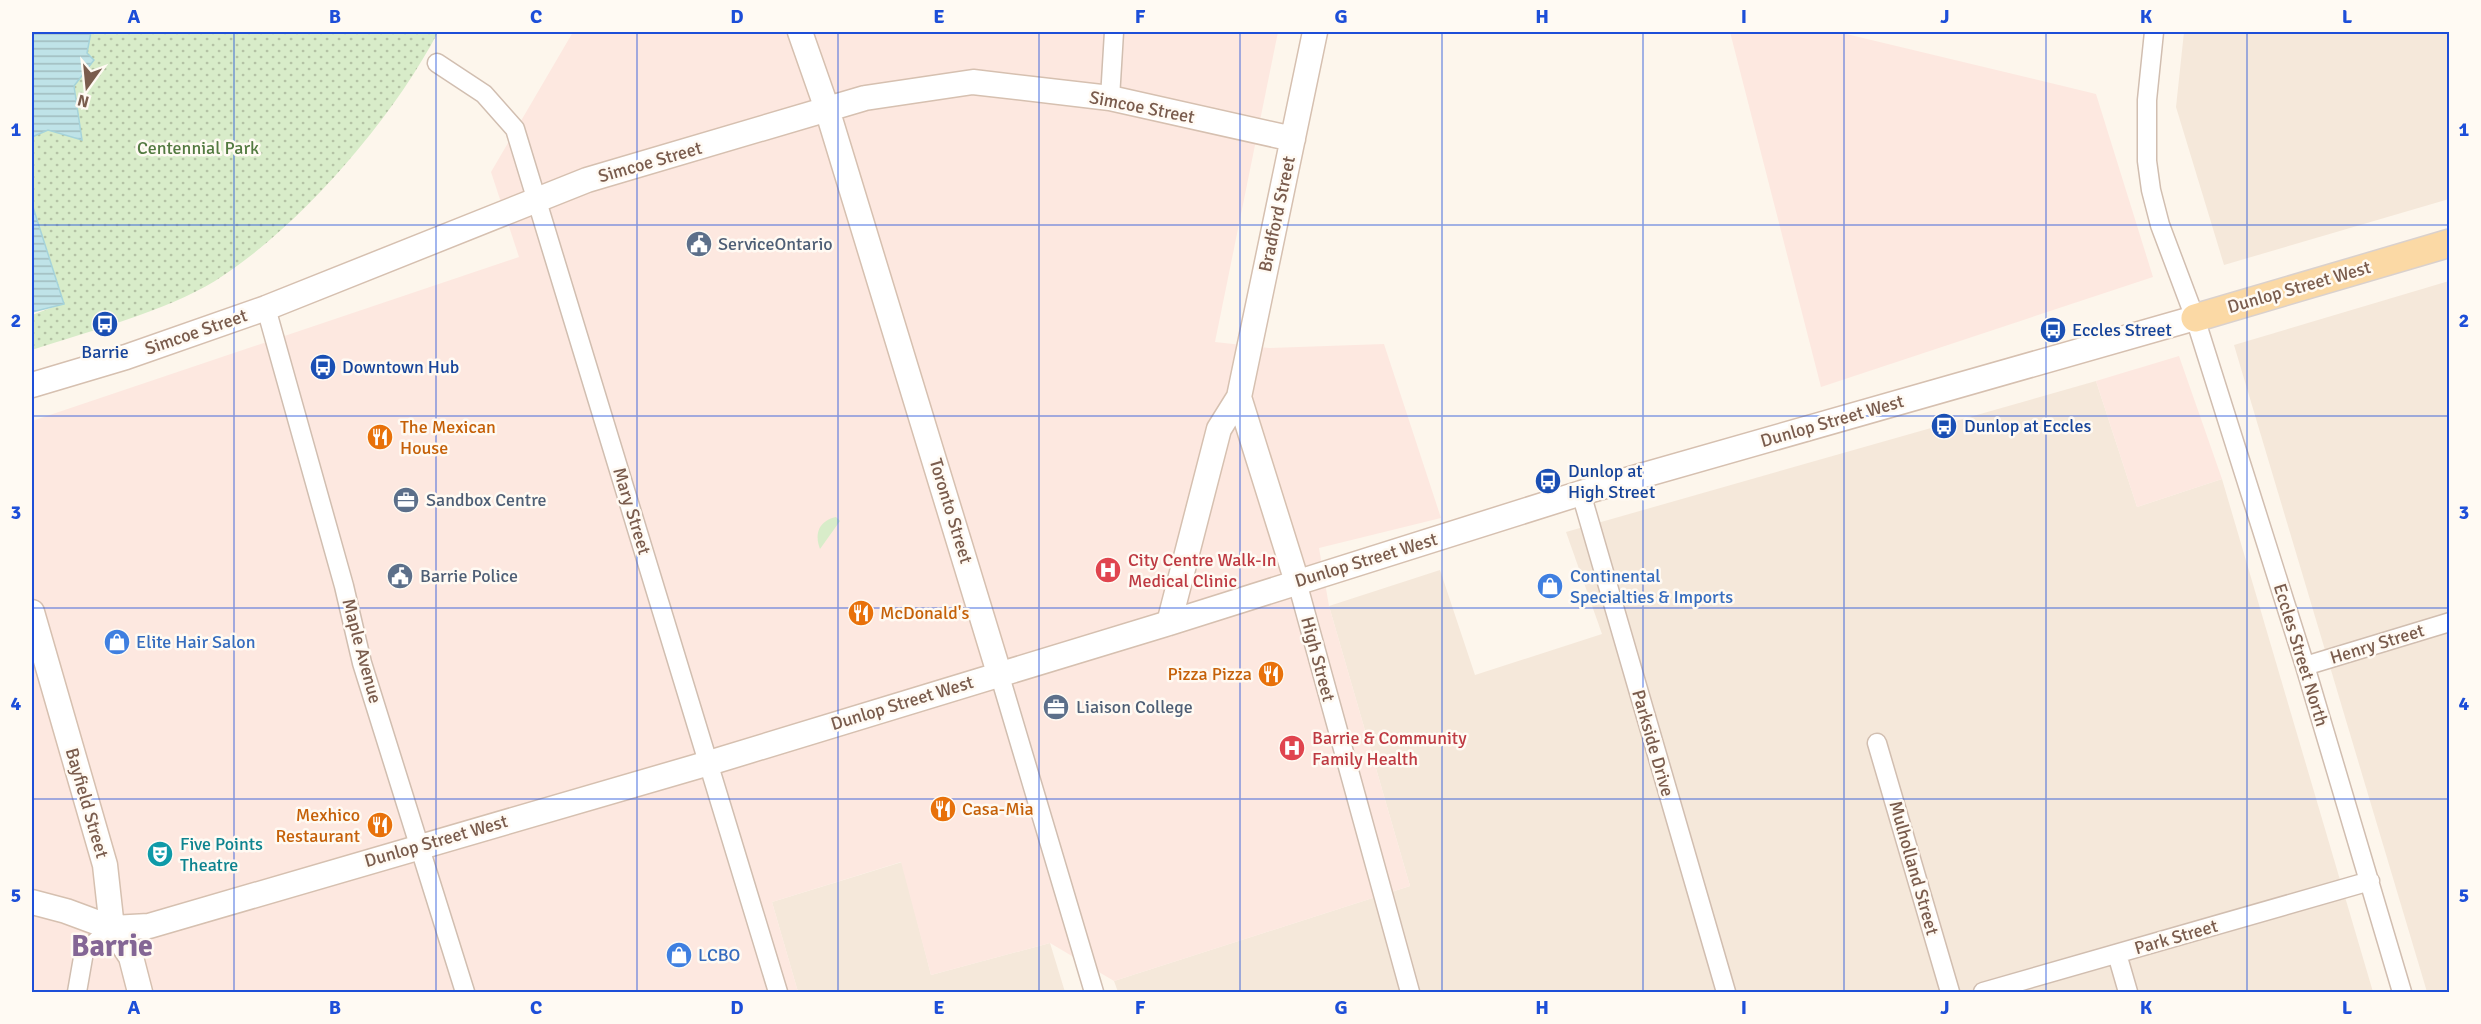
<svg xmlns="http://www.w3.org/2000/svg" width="2481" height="1024" viewBox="0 0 2481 1024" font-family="Signika,sans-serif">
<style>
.residential{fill:#f5e8da}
.commercial{fill:#fde8e0}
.grass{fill:url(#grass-dots)}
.garden{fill:#d8ecc9}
.water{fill:url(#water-rules);stroke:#a5d3da;stroke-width:1.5}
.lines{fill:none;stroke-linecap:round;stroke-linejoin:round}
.street-casing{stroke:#d1beb0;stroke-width:21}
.secondary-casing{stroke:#d6c0b0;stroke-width:27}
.primary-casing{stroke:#dad1cd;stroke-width:30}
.street{stroke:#fff;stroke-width:18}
.secondary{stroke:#fff;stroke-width:24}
.primary{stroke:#fbd9a5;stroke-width:27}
.grid{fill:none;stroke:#1d4ed8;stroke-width:1.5;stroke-opacity:0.55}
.labels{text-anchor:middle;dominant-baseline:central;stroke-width:5;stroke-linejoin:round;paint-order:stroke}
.street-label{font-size:18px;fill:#7a5c4d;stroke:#fffaf3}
.park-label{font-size:18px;fill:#537a41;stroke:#fffaf3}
.service-label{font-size:18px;fill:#4e5e75;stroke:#fffaf3;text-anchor:start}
.transit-label{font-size:18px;fill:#164399;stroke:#fffaf3;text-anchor:start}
.food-label{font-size:18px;fill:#c56008;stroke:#fffaf3;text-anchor:start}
.health-label{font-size:18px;fill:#be3a42;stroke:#fffaf3;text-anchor:start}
.shop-label{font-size:18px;fill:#366cbe;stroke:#fffaf3;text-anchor:start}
.culture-label{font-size:18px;fill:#0d838f;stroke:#fffaf3;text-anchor:start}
.town-label{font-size:30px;font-weight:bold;fill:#846695;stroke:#fffaf3}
.neatline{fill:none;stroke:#1d4ed8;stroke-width:2}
.grid-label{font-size:20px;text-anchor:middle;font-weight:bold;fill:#1d4ed8}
</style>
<defs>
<pattern id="grass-dots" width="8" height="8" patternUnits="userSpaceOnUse" patternTransform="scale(1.5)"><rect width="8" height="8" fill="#d8ecc9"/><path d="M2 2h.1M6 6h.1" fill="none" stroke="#b4c2a5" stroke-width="1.8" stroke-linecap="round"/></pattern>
<pattern id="water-rules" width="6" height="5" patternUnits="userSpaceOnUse" patternTransform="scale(1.5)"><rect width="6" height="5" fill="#bfe3e8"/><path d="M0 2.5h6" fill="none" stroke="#a0bbbe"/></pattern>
</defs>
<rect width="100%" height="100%" fill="#fdf6ec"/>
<!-- residential -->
<path class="residential" d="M2184,32H2449V199L2224,265L2176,107Z
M2449,281V992H2427L2234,345Z
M2096,381L2137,507L2222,479L2373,992H1118L1114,981L1410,886L1329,606L1440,570L1475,675L1602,634L1566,532Z
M902,862L931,975L1050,943L1065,992H798L772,902Z"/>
<!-- commercial -->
<path class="commercial" d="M573,32H1278L1215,342L1269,348L1384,344L1441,518L1319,548L1329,606L1410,886L1114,981L1050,943L931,975L901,862L772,902L798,992H32V421L519,257L491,172Z
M1730,32H1838L2096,94L2153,277L1821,387Z
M2179,356L2222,479L2137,507L2096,381Z"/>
<!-- grass -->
<path class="grass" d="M91,32H438C392,120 299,228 215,281C166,311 87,332 32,350V315L64,303L32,204V188L34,186L32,137L48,130L82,139L74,85L94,60L87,53Z"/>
<!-- garden -->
<path class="garden" d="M836,517L840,521L820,549C814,533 819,521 836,517Z"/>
<!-- water -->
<path class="water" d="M32,32H91L87,53L94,60L74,86L82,140L48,130L32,137Z
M32,204L64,304L32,312Z"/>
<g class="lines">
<defs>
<path id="street" d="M2154,32L2147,100V161L2151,190L2160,225L2195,318L2305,666L2402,992
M437,63L484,94L515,129L778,992
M1110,98L1114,32
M266,308L344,586L362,663L465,992
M1581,493L1726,992
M1297,582L1410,992
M2305,666L2450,622
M999,673L1094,992
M1877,743L1950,992
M2117,954L2128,992
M77,992L84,952L112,928
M1983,992L2370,881"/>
<path id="secondary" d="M800,32L827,109L999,673
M32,385L126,357L266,308L587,180L865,98L973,82L1110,98L1293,139
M1239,397L1297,582
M32,612L105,865L112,928L131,957L140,992
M1169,623L1219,429L1239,397L1315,32
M32,902L66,911L112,928L149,926L709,763L1169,623L1581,493L2195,318"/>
<path id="primary" d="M2195,318L2450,243"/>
</defs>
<!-- street casing -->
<use href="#street" class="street-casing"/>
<!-- secondary casing -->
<use href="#secondary" class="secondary-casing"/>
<!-- primary casing -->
<use href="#primary" class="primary-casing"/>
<!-- street -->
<use href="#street" class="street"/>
<!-- secondary -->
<use href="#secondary" class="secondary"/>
<!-- primary -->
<use href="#primary" class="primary"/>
</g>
<!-- grid -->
<path class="grid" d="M234,32V992M436,32V992M637,32V992M838,32V992M1039,32V992M1240,32V992M1442,32V992M1643,32V992M1844,32V992M2046,32V992M2247,32V992M32,225H2450M32,416H2450M32,608H2450M32,799H2450"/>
<!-- icons -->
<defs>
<symbol id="civic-disc" viewBox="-11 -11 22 22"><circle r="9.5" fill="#5c6f8a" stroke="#fffaf3"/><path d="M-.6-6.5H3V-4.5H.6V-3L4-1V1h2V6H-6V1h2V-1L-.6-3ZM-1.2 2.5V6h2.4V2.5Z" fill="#fff"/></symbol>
<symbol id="bus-disc" viewBox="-11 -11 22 22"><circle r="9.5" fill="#1a4fb4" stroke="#fffaf3"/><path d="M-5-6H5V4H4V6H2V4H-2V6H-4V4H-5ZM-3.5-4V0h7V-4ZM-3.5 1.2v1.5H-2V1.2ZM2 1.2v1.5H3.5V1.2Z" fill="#fff"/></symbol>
<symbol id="restaurant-disc" viewBox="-11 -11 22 22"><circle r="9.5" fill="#e8710a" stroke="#fffaf3"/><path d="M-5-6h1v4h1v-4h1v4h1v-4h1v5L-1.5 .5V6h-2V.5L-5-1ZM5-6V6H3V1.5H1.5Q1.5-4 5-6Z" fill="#fff"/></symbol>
<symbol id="office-disc" viewBox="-11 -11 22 22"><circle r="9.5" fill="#5c6f8a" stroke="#fffaf3"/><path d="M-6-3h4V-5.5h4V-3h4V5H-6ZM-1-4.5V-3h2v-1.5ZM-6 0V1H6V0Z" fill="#fff"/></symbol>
<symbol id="hospital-disc" viewBox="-11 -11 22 22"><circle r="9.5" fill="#e0444e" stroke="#fffaf3"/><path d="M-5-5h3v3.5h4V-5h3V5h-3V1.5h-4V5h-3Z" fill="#fff"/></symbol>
<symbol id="shop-disc" viewBox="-11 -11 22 22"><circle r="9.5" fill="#3f7fe0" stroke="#fffaf3"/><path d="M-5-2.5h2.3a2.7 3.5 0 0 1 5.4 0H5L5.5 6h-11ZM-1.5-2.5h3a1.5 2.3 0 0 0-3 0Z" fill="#fff"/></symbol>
<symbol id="theatre-disc" viewBox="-11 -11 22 22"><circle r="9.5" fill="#0f9aa8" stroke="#fffaf3"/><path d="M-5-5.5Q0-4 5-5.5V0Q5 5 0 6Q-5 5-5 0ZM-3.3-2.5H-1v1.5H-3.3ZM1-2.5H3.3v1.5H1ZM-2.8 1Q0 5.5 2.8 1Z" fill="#fff"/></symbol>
</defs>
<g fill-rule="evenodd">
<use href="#civic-disc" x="684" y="229" width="30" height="30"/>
<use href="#bus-disc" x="90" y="309" width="30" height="30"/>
<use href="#bus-disc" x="2038" y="315" width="30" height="30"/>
<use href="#bus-disc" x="308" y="352" width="30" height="30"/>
<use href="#bus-disc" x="1929" y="411" width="30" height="30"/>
<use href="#restaurant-disc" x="365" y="422" width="30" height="30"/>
<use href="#bus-disc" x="1533" y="466" width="30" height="30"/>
<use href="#office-disc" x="391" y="485" width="30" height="30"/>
<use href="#hospital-disc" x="1093" y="555" width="30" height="30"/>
<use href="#civic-disc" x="385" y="561" width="30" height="30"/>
<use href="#shop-disc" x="1535" y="571" width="30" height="30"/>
<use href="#restaurant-disc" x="846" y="598" width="30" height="30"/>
<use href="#shop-disc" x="102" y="627" width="30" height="30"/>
<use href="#restaurant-disc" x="1256" y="659" width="30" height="30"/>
<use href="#office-disc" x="1041" y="692" width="30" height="30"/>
<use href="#hospital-disc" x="1277" y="733" width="30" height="30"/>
<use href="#restaurant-disc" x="928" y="794" width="30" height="30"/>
<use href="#restaurant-disc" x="365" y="810" width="30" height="30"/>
<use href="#theatre-disc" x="145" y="839" width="30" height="30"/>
<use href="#shop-disc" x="664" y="940" width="30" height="30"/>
</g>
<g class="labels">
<!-- street labels -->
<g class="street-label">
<text transform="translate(1142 107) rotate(11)">Simcoe Street</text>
<text transform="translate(650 162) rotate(-16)">Simcoe Street</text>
<text transform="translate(1277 214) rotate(-78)">Bradford Street</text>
<text transform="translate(2299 287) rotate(-16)">Dunlop Street West</text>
<text transform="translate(196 332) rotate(-19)">Simcoe Street</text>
<text transform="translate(1832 421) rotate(-16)">Dunlop Street West</text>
<text transform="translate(632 511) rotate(73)">Mary Street</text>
<text transform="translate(951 511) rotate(73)">Toronto Street</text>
<text transform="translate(1366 560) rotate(-17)">Dunlop Street West</text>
<text transform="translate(2377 644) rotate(-17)">Henry Street</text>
<text transform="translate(362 651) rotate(75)">Maple Avenue</text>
<text transform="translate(2301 655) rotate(73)">Eccles Street North</text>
<text transform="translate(1318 659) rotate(75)">High Street</text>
<text transform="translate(902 703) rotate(-17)">Dunlop Street West</text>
<text transform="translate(1653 743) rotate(74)">Parkside Drive</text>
<text transform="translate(87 803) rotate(74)">Bayfield Street</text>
<text transform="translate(436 841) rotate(-16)">Dunlop Street West</text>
<text transform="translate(1914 868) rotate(74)">Mulholland Street</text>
<text transform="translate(2176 937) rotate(-16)">Park Street</text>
</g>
<!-- park labels -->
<g class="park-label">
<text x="198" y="148">Centennial Park</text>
</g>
<!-- service labels -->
<g class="service-label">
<text x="718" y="244">ServiceOntario</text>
<text x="426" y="500">Sandbox Centre</text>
<text x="420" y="576">Barrie Police</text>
<text x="1076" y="707">Liaison College</text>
</g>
<!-- transit labels -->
<g class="transit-label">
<text x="2072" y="330">Eccles Street</text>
<text x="105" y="352" text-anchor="middle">Barrie</text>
<text x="342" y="367">Downtown Hub</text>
<text x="1964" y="426">Dunlop at Eccles</text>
<text x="1568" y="471">Dunlop at<tspan x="1568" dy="21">High Street</tspan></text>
</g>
<!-- food labels -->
<g class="food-label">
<text x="400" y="427">The Mexican<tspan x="400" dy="21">House</tspan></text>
<text x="880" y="613">McDonald's</text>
<text x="1252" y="674" text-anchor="end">Pizza Pizza</text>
<text x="962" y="809">Casa-Mia</text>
<text x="360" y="815" text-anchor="end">Mexhico<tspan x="360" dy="21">Restaurant</tspan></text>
</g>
<!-- health labels -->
<g class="health-label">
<text x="1128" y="560">City Centre Walk-In<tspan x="1128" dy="21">Medical Clinic</tspan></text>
<text x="1312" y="738">Barrie &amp; Community<tspan x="1312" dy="21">Family Health</tspan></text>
</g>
<!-- shop labels -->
<g class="shop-label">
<text x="1570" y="576">Continental<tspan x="1570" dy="21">Specialties &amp; Imports</tspan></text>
<text x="136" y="642">Elite Hair Salon</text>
<text x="698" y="955">LCBO</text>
</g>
<!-- culture labels -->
<g class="culture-label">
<text x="180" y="844">Five Points<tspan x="180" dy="21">Theatre</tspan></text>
</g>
<!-- town labels -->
<g class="town-label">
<text x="112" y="946">Barrie</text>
</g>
</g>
<!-- border -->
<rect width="2481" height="1024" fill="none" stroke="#fffaf3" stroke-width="66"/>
<!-- north arrow -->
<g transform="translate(87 87) rotate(195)" stroke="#fffaf3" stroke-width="4.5" paint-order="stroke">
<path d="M0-4.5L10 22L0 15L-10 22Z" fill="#7a5c4d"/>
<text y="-9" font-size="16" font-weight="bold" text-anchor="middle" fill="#7a5c4d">N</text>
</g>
<rect x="33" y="33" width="2415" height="958" class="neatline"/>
<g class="grid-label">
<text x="134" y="23">A</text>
<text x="335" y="23">B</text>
<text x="536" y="23">C</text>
<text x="737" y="23">D</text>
<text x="939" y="23">E</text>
<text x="1140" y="23">F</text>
<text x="1341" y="23">G</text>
<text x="1542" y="23">H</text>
<text x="1744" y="23">I</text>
<text x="1945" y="23">J</text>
<text x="2146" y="23">K</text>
<text x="2347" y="23">L</text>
<text x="16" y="136">1</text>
<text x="2464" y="136">1</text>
<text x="16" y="327">2</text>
<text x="2464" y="327">2</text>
<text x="16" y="519">3</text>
<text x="2464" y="519">3</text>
<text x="16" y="710">4</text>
<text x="2464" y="710">4</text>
<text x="16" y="902">5</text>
<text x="2464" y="902">5</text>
<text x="134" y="1014">A</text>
<text x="335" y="1014">B</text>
<text x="536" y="1014">C</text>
<text x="737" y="1014">D</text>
<text x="939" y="1014">E</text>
<text x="1140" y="1014">F</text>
<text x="1341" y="1014">G</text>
<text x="1542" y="1014">H</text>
<text x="1744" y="1014">I</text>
<text x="1945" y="1014">J</text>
<text x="2146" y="1014">K</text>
<text x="2347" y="1014">L</text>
</g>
</svg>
